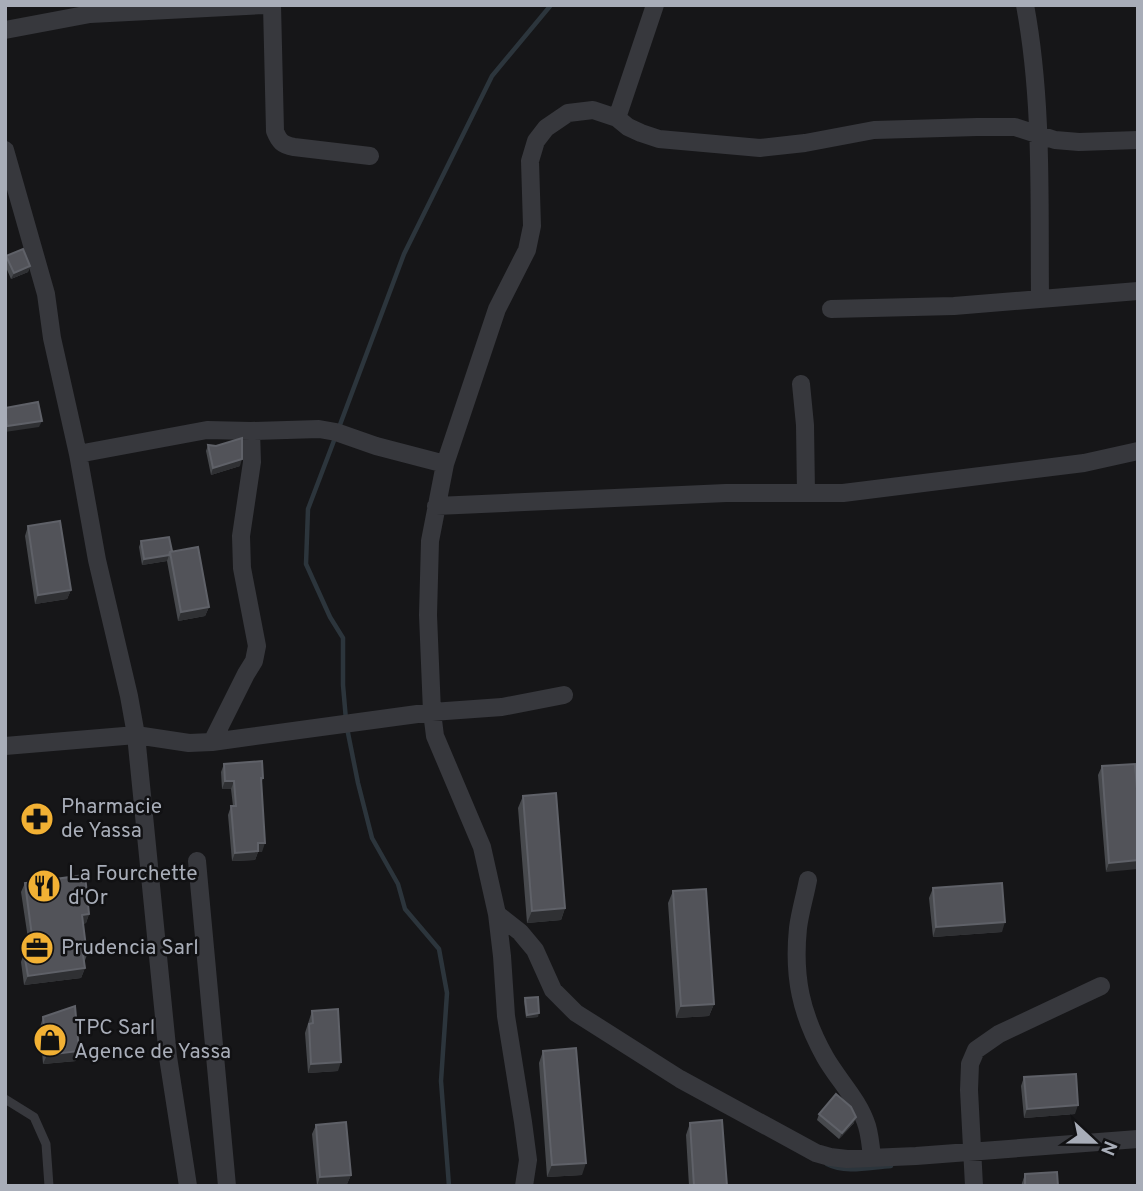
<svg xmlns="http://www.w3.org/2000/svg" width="1143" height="1191" viewBox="0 0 1143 1191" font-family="Overpass,sans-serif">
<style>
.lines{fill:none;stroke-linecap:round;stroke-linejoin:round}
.stream{stroke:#2c353c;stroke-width:4.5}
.lane{stroke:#37383d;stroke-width:9}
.street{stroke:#37383d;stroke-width:18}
.wall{fill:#47494d}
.shaded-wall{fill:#2f3033}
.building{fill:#525359;stroke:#5f6168;stroke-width:2}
.labels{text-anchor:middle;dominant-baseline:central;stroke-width:5;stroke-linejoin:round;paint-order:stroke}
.poi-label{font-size:21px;fill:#a8adb8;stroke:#111113;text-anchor:start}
</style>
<rect width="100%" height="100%" fill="#161618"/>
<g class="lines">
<!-- stream -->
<path class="stream" d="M338,430L404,254L492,76L551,5
M335,438L308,509L306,564L330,617L343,638V685L346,720
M347,728L358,783L372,838L398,884L405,909L439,949L447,993L441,1081L449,1186
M827,1164C846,1174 871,1167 891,1166"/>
<!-- lane -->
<path class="lane" d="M5,1099L34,1117L46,1144L49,1186"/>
<!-- street -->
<path class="street" d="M272,5L275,131C279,141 282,145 294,147L370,156
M1025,5C1043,101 1039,201 1040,298
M5,30L90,14L263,5
M617,118L655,5
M5,150L46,294L52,338L78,454L97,560L129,696L136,735L168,1057L188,1186
M831,309L954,306L1138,291
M801,384L805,425L806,493
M78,454L207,430L251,431L319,429L336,432L376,446L445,464
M436,506L726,493H843L1084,463L1138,451
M212,742L246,674L254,661L257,646L242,568L241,536L252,462L251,431
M5,746L136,735L189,743L212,742L432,712L502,707L564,695
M197,861L227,1186
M808,880C805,896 800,912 798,928C793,977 801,1014 825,1057C838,1080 859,1100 867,1126C870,1136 871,1147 872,1158
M497,914L520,932L535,950L553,990L576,1013L680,1079L816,1153L830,1157L847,1159L916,1156L1138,1139
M524,1186L528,1160L523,1122L506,1016L502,956L497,914L482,847L435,736L432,712L428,615L430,541L445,464L497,309L527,250L532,226L530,161L536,141L546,128L568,113L593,110L617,118L628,127L641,133L659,139L760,148L805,143L874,130L977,127H1015L1055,140L1079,142L1138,140
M974,1186L969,1090L970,1064L976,1050L999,1034L1101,986"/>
</g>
<!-- wall -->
<path class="wall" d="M6,256L30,266L28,272L11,279L5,265Z
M208,445L240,466L211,475L206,451Z
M28,526L71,590L67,599L35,604L25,536Z
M141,541L172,551L209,607L205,616L178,621L167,561L142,565L139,547Z
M224,764L263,778L261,784L262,852H258L255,860L232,861L228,815L231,806H233L231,789H222L221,772Z
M1102,766L1138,801L1106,872L1098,775Z
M523,796L565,908L561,920L527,923L518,808Z
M25,883L89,914L86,923L83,924L87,955L84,963L85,968L81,978L24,985L21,962L24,953L30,952L21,892Z
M933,888L1002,932L933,937L929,898Z
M673,891L714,1004L709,1016L676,1018L668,903Z
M525,998L538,1017L526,1018L524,1001Z
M312,1011L338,1071L308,1073L305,1033Z
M43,1017L76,1061L43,1064L40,1027Z
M543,1051L582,1175L547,1177L539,1063Z
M1024,1077L1075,1114L1024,1118L1021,1086Z
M819,1114L854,1123L839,1139L817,1120Z
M690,1123L727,1186H689L686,1135Z
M316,1125L351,1175L347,1184L317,1186L312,1134Z
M1025,1174L1058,1186H1021Z"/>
<!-- shaded-wall -->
<path class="shaded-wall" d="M30,266L28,272L11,279L14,273Z
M42,421L39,427L5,432L7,426Z
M242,459L240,466L211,475L213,468Z
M169,555L167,561L142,565L144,559Z
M71,590L67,599L35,604L38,595Z
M209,607L205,616L178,621L181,612Z
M225,781H234L231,789H222Z
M258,843H265L262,852H258L255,860L232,861L235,853Z
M1138,860V869L1106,872L1109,863Z
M565,908L561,920L527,923L532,911Z
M89,914L86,923L78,924L82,915Z
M1005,922L1002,932L933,937L936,927Z
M85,968L81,978L24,985L28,976Z
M714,1004L709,1016L676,1018L681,1006Z
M539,1013L538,1017L526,1018L527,1015Z
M79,1051L76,1061L43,1064L47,1055Z
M341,1062L338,1071L308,1073L311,1064Z
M1078,1105L1075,1114L1024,1118L1027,1109Z
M856,1117L854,1123L839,1139L842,1133Z
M586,1163L582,1175L547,1177L552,1165Z
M351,1175L347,1184L317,1186L320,1177Z"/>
<!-- building -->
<path class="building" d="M23,249L30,266L14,273L6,256Z
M38,402L42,421L7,426L5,408Z
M242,438V459L213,468L208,445L216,446Z
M60,521L71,590L38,595L28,526Z
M169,537L172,551L170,552L169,555L144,559L141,541Z
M198,547L209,607L181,612L170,552Z
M262,761L263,778H261L265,843H258V851L235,853L231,806H236L234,781H225L224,764Z
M1135,764L1138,801V860L1109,863L1102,766Z
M556,793L565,908L532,911L523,796Z
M85,875L89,914L82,915L87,955H83L85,968L28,976L24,953L34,951L25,883Z
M1002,883L1005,922L936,927L933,888Z
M706,889L714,1004L681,1006L673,891Z
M538,997L539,1013L527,1015L525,998Z
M75,1006L79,1051L47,1055L43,1017Z
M338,1009L341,1062L311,1064L309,1024L313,1023L312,1011Z
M576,1048L586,1163L552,1165L543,1051Z
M1076,1074L1078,1105L1027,1109L1024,1077Z
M836,1094L851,1107L856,1117L842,1133L819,1114Z
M722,1120L727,1186H694L690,1123Z
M346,1122L351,1175L320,1177L316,1125Z
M1057,1172L1058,1186H1025V1174Z"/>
<!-- icons -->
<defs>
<symbol id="pharmacy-disc" viewBox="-11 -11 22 22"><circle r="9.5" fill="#f2b134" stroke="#111113"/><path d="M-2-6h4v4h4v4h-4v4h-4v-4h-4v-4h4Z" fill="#111"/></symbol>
<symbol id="restaurant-disc" viewBox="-11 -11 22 22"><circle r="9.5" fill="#f2b134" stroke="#111113"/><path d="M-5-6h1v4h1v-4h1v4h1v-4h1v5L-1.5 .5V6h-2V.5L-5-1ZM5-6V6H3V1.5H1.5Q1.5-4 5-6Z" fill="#111"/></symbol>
<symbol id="office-disc" viewBox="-11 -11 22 22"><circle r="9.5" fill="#f2b134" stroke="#111113"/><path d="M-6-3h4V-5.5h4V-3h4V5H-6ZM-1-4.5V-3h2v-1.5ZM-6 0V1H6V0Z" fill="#111"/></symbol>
<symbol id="shop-disc" viewBox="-11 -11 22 22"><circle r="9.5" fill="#f2b134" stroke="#111113"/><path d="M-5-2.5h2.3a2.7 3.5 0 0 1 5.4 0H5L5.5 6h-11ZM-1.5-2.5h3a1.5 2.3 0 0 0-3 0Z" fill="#111"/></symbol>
</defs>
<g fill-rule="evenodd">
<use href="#pharmacy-disc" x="18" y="800" width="38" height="38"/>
<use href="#restaurant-disc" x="25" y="867" width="38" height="38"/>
<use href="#office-disc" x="18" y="929" width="38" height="38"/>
<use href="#shop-disc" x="31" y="1021" width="38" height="38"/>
</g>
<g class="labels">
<!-- poi labels -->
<g class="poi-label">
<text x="61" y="807">Pharmacie<tspan x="61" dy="24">de Yassa</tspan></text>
<text x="68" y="874">La Fourchette<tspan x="68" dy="24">d'Or</tspan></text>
<text x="61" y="948">Prudencia Sarl</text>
<text x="74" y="1028">TPC Sarl<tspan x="74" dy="24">Agence de Yassa</tspan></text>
</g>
</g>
<!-- border -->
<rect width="1143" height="1191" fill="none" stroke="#a8adb8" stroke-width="14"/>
<!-- north arrow -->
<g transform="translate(1094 1142) rotate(112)" stroke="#111113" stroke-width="5" paint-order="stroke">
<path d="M0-5L12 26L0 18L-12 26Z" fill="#a8adb8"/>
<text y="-10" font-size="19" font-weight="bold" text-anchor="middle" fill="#a8adb8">N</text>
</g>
</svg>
